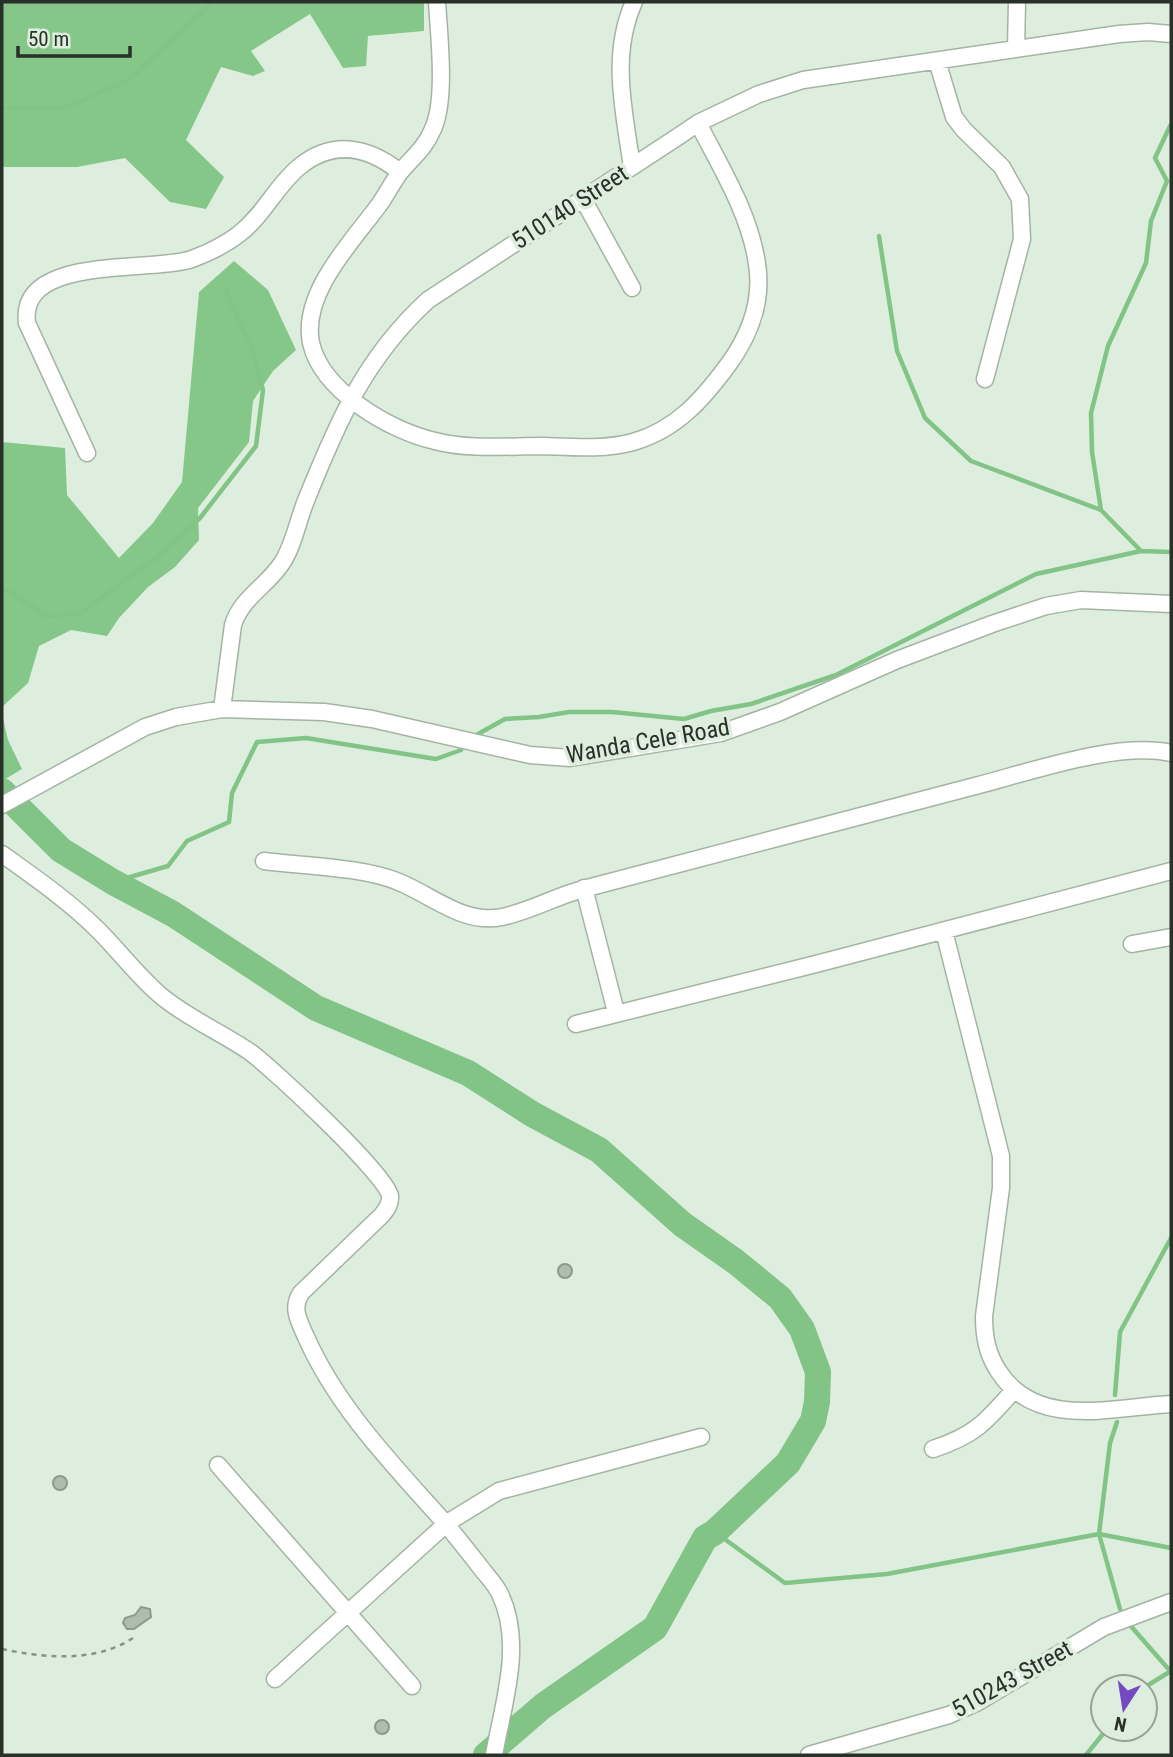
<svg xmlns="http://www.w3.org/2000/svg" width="1173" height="1757" viewBox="0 0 1173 1757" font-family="'Roboto Condensed',sans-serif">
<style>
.forest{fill:#85c789}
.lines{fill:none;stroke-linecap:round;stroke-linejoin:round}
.stream{stroke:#82c386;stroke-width:4.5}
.river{stroke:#82c386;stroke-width:26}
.building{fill:#aebdae;stroke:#8c9a8c;stroke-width:2}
.street-casing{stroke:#a4b4a4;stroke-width:19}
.path{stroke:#889388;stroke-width:2.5;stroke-dasharray:5 5;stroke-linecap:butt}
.street{stroke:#fff;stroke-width:16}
.labels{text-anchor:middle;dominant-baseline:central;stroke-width:7;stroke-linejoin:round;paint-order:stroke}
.street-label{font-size:24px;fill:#292f29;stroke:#deeede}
</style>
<rect width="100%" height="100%" fill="#deeede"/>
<!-- forest -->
<path class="forest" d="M2,2H424V31L368,36L366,66L343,68L310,14L251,51L265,71L253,76L221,67L186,140L224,177L206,209L170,202L125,158L77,167H2Z
M234,261L268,290L296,350L273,371L253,401L249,442L198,508L199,540L175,567L148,587L119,618L107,636L71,630L39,646L28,683L2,707V442L65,448L67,495L119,558L153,523L182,482L199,292Z
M2,714L8,740L22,769L2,781Z"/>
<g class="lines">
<!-- stream -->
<path class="stream" d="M2,108H65L130,79L213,2
M879,236L897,351L925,418L971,461L1101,510L1141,551
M1101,510L1092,452L1091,413L1108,346L1146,263L1151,221L1167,181L1155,158L1170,126
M2,587L46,616L79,614L156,558L200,518L256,446L263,390L251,346L226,291
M478,734L505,719L539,717L569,712H612L684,719L711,711L751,704L836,675L1036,574L1141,551L1171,552
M113,882L168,866L187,841L229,822L232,793L257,742L306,738L436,759L461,750
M1115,1395L1120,1332L1171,1238
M1117,1422L1110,1443L1099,1534L1120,1609
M715,1532L785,1583L887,1574L1099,1534L1171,1548
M1129,1624L1171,1672
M1145,1687L1171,1671
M1086,1755L1107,1729"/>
<!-- river -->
<path class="river" d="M2,791L61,850L113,882L173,914L316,1008L468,1073L532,1114L599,1150L682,1224L736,1262L780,1298L802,1329L818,1372L817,1402L813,1421L788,1463L715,1532L705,1538L655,1628L543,1706L486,1755"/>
</g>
<!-- building -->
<path class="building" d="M558 1271a7 7 0 1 1 14 0a7 7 0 1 1-14 0Z
M53 1483a7 7 0 1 1 14 0a7 7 0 1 1-14 0Z
M141,1607L150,1609L151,1617L134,1629H127L123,1623L125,1618L135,1615Z
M375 1727a7 7 0 1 1 14 0a7 7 0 1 1-14 0Z"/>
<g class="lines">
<defs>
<path id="street" d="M437,2C439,36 447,102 432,131C425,148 412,158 401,171C393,181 387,194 379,205C352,242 301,293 311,343C322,391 390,431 435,441C469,450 508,446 543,446C572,447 604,450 633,442C676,430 703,399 728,365C750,335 763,302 757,264C750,214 721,168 698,123
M1016,49L1017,2
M937,61L954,117L964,130L1002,167L1020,199L1022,239L985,379
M632,167C624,111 610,55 634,2
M583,199L632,288
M87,453L27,323C18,254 151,273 192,259C208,253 225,245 239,234C263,216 276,186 299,167C333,139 369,147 400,172
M222,709L233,625C241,598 267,586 282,563C294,545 298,519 307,498C338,421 365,358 428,300L679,136L698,123L759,94L803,80L1119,34L1148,32L1171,34
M2,805L145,727L176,717L222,709L324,712L372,719L530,755L570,758L721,733L780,712L897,660L992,624L1046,606L1081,600L1171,604
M2,854C34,877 69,901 98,930C119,951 137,975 160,995C187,1018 221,1032 250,1052C272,1068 387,1175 390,1196C391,1204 386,1210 382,1215L301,1293C291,1308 299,1321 306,1337C334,1400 381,1452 427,1503C447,1524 464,1546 481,1568C487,1576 496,1585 500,1594C524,1644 503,1704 494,1755
M264,861C304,866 363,867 399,882C433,896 464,925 502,917C531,911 558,895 587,888C716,853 846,821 975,786C1030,772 1117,741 1171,753
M584,888L616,1012
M944,931L1001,1156V1188L984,1316C984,1337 987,1354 999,1372C1037,1430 1114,1407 1171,1404
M1132,944L1171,937
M576,1024L816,964L1171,871
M933,1449C974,1436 986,1422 1014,1390
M218,1465L412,1686
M275,1679L447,1523L499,1491L701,1437
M809,1755L949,1715L978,1702L1104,1627L1171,1602"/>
</defs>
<!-- street casing -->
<use href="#street" class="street-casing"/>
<!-- path -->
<path class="path" d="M2,1649C44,1658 95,1663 133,1638"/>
<!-- street -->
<use href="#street" class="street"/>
</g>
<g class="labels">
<!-- street labels -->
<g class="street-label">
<text transform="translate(570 207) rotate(-33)">510140 Street</text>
<text transform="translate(648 741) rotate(-10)">Wanda Cele Road</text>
<text transform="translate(1012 1679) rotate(-29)">510243 Street</text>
</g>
</g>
<!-- border -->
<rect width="1173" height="1757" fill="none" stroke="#292f29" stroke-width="7"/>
<!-- north arrow -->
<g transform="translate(1124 1708) rotate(192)"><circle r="33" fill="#deeede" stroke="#96a296" stroke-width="2"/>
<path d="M0-5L12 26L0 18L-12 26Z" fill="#7449c1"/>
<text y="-10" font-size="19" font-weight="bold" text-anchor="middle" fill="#292f29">N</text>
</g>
<!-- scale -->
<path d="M18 46v10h112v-10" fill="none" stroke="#292f29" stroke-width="3.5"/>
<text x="28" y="46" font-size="21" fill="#292f29" stroke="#deeede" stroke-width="5" paint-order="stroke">50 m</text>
</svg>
